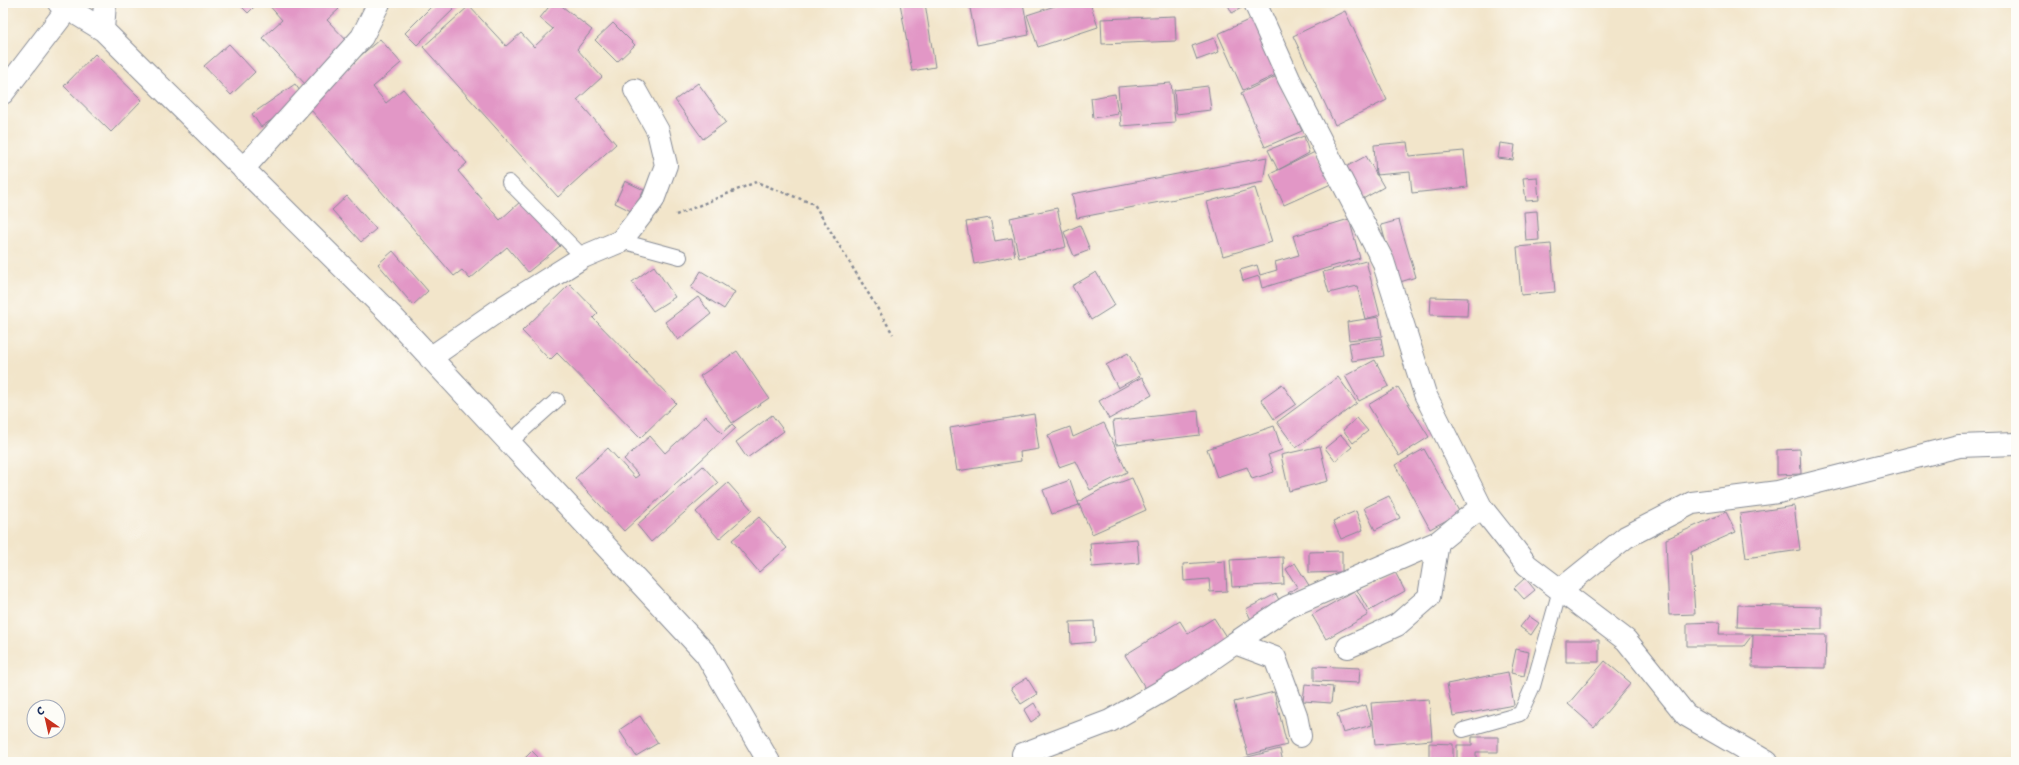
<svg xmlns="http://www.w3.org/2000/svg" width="2019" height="765" viewBox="0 0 2019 765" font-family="'Shantell Sans',sans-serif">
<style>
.building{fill:#e297c6}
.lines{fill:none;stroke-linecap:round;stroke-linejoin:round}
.lane-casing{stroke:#868a94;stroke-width:16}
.street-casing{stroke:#868a94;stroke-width:24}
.path{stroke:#868a94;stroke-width:2.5;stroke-dasharray:3 3;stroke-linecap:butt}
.lane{stroke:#fff;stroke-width:14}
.street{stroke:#fff;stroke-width:22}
</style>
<rect width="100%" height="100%" fill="#fdfcf7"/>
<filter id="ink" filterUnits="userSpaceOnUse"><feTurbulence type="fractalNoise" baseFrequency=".025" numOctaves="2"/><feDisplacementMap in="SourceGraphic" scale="8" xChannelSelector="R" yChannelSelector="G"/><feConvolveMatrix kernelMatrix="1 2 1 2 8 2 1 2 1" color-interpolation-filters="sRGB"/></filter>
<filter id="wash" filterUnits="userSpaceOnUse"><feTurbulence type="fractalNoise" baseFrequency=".012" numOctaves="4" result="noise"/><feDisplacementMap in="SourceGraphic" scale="16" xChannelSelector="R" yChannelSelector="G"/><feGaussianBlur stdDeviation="0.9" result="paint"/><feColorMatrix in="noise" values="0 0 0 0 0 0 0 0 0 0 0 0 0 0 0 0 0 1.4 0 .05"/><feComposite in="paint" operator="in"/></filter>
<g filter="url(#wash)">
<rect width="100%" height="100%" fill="#f2e5ca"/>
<g id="blocks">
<!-- building -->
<path class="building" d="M238,3H258L248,13Z
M267,3H333L339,9L327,20L351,45L307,86L262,38L282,20Z
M435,3H454L457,6L417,45L405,33Z
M552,3H558L592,30L577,49L602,77L577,100L616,144L558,197L423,47L469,6L506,46L521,33L534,47L553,29L540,18Z
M900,3H925L935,67L912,71Z
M969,3H1023L1029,35L977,45Z
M1064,3H1090L1098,27L1038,47L1027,15Z
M1227,3H1251L1232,13Z
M1345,11L1387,100L1335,125L1293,36Z
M1175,16L1176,41L1102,44L1101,19Z
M1255,17L1280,73L1243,90L1218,34Z
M613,23L635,45L617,62L595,40Z
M1214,38L1219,52L1197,60L1192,46Z
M380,39L401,63L373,87L386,103L403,89L467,163L458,171L500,220L521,201L560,246L528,272L507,247L470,279L462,270L454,276L305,103Z
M229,44L255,72L231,95L204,66Z
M95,54L142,100L111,132L64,86Z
M1277,76L1302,131L1265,147L1241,93Z
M698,83L726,122L703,139L675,100Z
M1171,83L1175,122L1121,126L1118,87Z
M295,84L305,98L261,127L252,114Z
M1208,86L1211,110L1176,114L1174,90Z
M1115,94L1118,114L1093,118L1091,98Z
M1304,136L1309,153L1278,170L1268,150Z
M1407,142L1409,156L1464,151L1468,187L1412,193L1410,172L1376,175L1374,145Z
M1500,143L1515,145L1513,160L1498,158Z
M1315,152L1331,184L1284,205L1270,174Z
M1366,156L1384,187L1361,200L1344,168Z
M1267,157L1263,182L1077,218L1072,194Z
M1537,177L1539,200L1526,201L1523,178Z
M625,181L644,190L633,212L615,203Z
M1255,188L1272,242L1223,256L1207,202Z
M347,196L376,229L361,242L332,210Z
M1057,208L1066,247L1019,258L1010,218Z
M1537,211L1539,240L1526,241L1524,212Z
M990,218L995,241L1012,238L1015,256L974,264L966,222Z
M1349,219L1360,258L1262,288L1259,276L1243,281L1240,270L1257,265L1260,275L1277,270L1275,262L1299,255L1293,236Z
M1399,220L1416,277L1397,283L1381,225Z
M1080,225L1090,250L1074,256L1064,232Z
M1551,244L1555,292L1521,295L1517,247Z
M393,251L428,291L413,305L378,264Z
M1366,261L1380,315L1365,319L1357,286L1329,293L1323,272Z
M654,266L675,297L653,311L632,282Z
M701,271L735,292L724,309L691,288Z
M1096,272L1115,305L1091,320L1072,286Z
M570,284L598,313L593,318L676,403L640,438L557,353L550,360L522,331Z
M698,297L711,314L678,340L665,322Z
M1431,297L1468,298L1467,316L1430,315Z
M1379,317L1382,336L1349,340L1347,322Z
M1381,338L1384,356L1352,361L1349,343Z
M737,351L769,398L732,423L700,376Z
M1128,353L1140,376L1118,388L1106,365Z
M1375,360L1389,386L1359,401L1345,376Z
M1142,377L1152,395L1109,419L1099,401Z
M1338,377L1357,403L1296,448L1277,422Z
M1282,384L1296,404L1274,419L1261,399Z
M1398,387L1429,437L1399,456L1368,405Z
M1198,411L1200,435L1116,445L1113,421Z
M1034,414L1039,449L1020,452L1021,461L957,471L950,428Z
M772,415L784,431L747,458L736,442Z
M706,416L722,433L732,424L736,428L624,531L575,478L608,448L635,478L639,475L624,459L650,436L665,453Z
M1357,418L1368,431L1353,443L1343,430Z
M1104,423L1127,472L1090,490L1076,461L1059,467L1048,435L1070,427L1073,437Z
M1274,426L1282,450L1268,455L1274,472L1252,479L1247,467L1217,477L1207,449Z
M1341,435L1352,447L1335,461L1325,448Z
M1320,446L1328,481L1289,491L1281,455Z
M1424,449L1460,513L1430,529L1395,465Z
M1800,449L1801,474L1777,475V450Z
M703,466L718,483L651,542L637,525Z
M1132,478L1146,510L1092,534L1078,502L1100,490Z
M1070,480L1079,505L1052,514L1043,490Z
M728,483L752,510L719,539L696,512Z
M1389,496L1400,518L1375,530L1364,508Z
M1794,506L1800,550L1746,558L1740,514Z
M1356,511L1363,530L1341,539L1333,521Z
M1726,512L1736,532L1691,552L1695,614L1669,615L1666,539Z
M759,517L787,548L759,572L732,540Z
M1137,539L1139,563L1092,567L1090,543Z
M1342,551V572L1309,573V552Z
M1283,557L1284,584L1232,587L1230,560Z
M1225,561L1227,591L1210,592L1209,579L1184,581L1183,564Z
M1295,563L1310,587L1292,598L1288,593L1297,587L1286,569Z
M1394,570L1405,591L1369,611L1357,590Z
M1525,578L1535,590L1524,599L1514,588Z
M1354,591L1368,615L1326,639L1312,615Z
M1276,594L1282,606L1252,622L1246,609Z
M1738,605L1822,607V629L1737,627Z
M1529,616L1539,623L1531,635L1520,627Z
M1214,618L1230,643L1149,694L1125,655L1180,621L1188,634Z
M1094,621L1095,642L1071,644L1070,622Z
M1720,622L1719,634H1753L1744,646H1687V623Z
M1753,634L1826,635L1825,668L1752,667Z
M1566,640H1599V662H1566Z
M1516,649L1529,652L1524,676L1511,673Z
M1605,661L1631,683L1594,727L1568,704Z
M1314,666L1360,668L1359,683L1314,681Z
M1508,672L1514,705L1453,716L1447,684Z
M1027,678L1037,694L1021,704L1011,688Z
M1305,684L1333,687L1331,703L1303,701Z
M1274,692L1287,745L1248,755L1234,702Z
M1429,699L1432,740L1375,745L1371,703Z
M1034,703L1041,715L1031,722L1024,710Z
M1366,705L1372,725L1343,733L1337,714Z
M640,716L658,743L636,756L619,730Z
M1472,737H1498V752H1476V762H1457V745H1472Z
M1429,743L1453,744V761H1429Z
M1280,749L1283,762H1236V760Z
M532,751L543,762H521Z"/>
</g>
</g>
<g filter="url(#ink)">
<use href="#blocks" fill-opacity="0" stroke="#868a94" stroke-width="1"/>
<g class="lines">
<defs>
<path id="lane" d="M509,182L583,257
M621,241L680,257
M509,443L557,400
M1463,730L1520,714L1533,686L1560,590"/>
<path id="street" d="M59,3L103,30L390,314L706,654L769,762
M1255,3L1289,79L1383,261L1425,394L1481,507L1527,565L1626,640L1686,715L1767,762
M103,30L105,3
M3,93L68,8
M243,169L362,37L379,3
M430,358L502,308L583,257L621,241L653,200L666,165L658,131L635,90
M1560,590L1626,537L1692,503L1778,492L1959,446L2016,444
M1348,647L1397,625L1429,597L1438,542
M1300,736L1296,715L1275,658L1235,643L1288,607L1438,542L1481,507
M1023,754L1110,721L1183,679L1235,643"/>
</defs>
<!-- lane casing -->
<use href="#lane" class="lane-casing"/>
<!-- street casing -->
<use href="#street" class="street-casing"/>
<!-- path -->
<path class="path" d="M676,215L756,182L814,204L893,334"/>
<!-- lane -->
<use href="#lane" class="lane"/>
<!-- street -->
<use href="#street" class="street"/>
</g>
</g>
<!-- margin -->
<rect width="2019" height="765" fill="none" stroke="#fdfcf7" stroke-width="16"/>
<!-- north arrow -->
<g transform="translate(46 719) rotate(326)"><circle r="19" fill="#fdfcf7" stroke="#a3aaba"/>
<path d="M0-3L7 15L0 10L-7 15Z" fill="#c8321e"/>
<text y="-6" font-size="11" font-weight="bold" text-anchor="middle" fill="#1b2f5e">С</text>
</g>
</svg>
